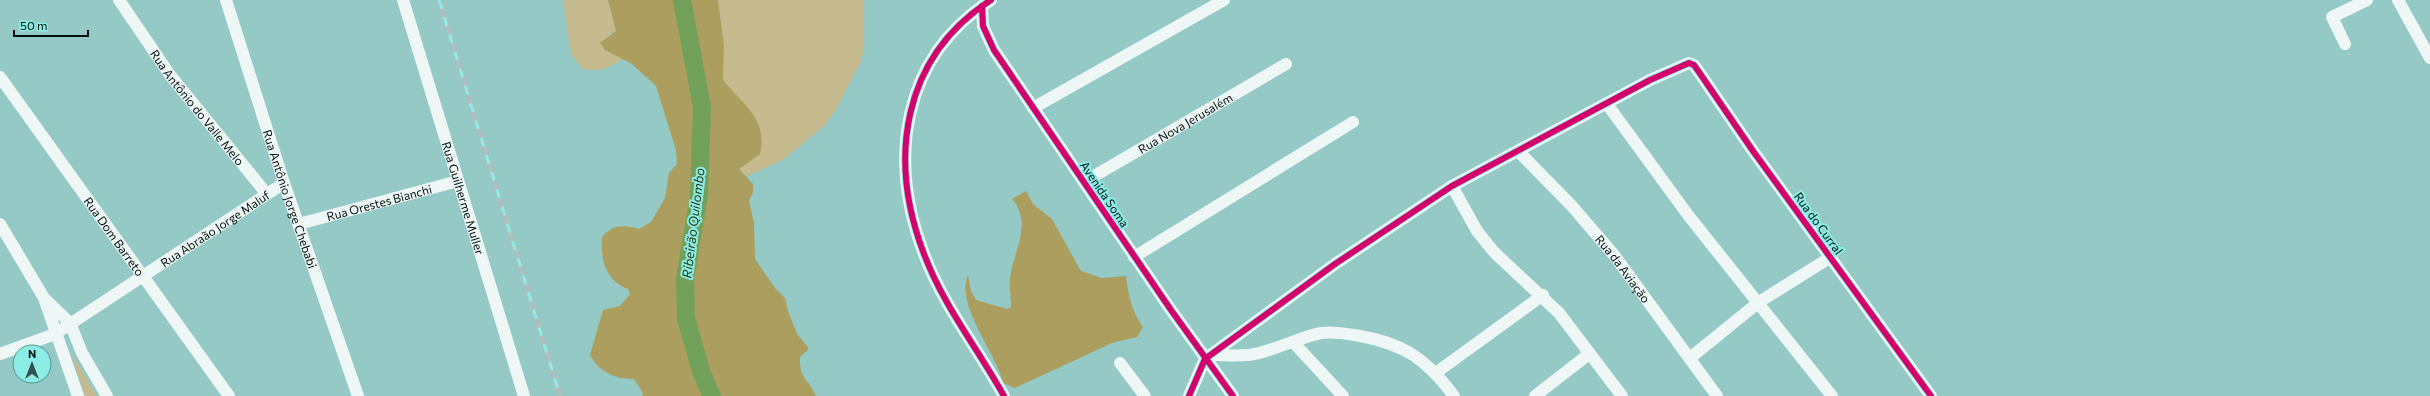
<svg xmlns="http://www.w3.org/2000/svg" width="2430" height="396" viewBox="0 0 2430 396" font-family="Commissioner,sans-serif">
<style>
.green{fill:#c6bb8f}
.forest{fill:#ab9e5e}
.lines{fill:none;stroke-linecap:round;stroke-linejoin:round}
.river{stroke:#72a15c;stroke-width:18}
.street{stroke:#eff7f6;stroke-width:12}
.rail-casing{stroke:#b1bebd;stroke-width:4.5}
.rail{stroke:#8cece6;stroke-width:3;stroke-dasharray:9;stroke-linecap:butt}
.cycleway-casing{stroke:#8cece6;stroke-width:8}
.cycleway{stroke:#d6006c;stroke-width:6}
.labels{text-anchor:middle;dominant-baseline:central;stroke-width:4;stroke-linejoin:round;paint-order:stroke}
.street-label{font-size:12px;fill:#001110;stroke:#8cece6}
.water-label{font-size:13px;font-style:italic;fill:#273a13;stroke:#8cece6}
</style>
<rect width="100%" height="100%" fill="#94c9c5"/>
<!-- green -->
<path class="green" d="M563,0H608L616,31L608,35L622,59C608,69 599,72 583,69L571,54Z
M718,0H863L864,47L861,61L837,108L825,125L783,160L747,176L739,169L760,154L734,95L723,80L724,45Z
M71,352L97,396H85Z"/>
<!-- forest -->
<path class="forest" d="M608,0H718L724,45L723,80C743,105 768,118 760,154L739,169L753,184V192L749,201L754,223L755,259L775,288L785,298L788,311L797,334L808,347V350L800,357C799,381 809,378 816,396H642L643,393L634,379C615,379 599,372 590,355L603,310L620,306L630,294L628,289C606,281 600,259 602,237C614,224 623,225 639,229L651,222L665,198L669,173L677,164L676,150L656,86L632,64L605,50L600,43L616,31Z
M1026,191L1033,204L1052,219L1081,271L1102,278L1126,276C1128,295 1132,312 1143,327L1137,337L1112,343L1015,388L1003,383C996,352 955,305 968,275L971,291L976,300L1007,309L1011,307C1011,298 1009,288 1010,279C1012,254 1034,223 1012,199Z"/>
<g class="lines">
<!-- river -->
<path class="river" d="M682,0L702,107L699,195L685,279L686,318L701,371L712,396"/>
<!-- street -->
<g class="street">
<path id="s1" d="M119,0L170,75L266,193"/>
<path id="s2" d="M226,0L284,183L358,396"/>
<path id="s3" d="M403,0L524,396"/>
<path d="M991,0C901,58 888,160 924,254C943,305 978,349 1004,396"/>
<path d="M2398,0L2430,58"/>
<path d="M982,6L983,26L994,50L1171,310L1233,396"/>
<path d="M2345,44L2332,17L2367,0"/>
<path id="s4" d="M0,77L229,396"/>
<path d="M1607,104L1688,215L1832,396"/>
<path d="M1033,108L1224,0"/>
<path id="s5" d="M1518,151L1571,205L1614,255L1717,396"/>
<path id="s6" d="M1084,182L1286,64"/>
<path d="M1452,186L1477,231L1494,252L1559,313L1622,396"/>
<path d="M0,224L44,298L70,323L82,353L107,396"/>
<path id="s7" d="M299,224L458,181"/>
<path d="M1134,257L1353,122"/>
<path d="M45,301L78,396"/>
<path d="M1294,343L1343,396"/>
<path id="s8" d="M0,354L55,334L284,183"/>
<path d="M1211,355C1223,355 1236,356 1248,355C1273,352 1296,338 1321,333C1334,331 1347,334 1360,336C1405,344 1427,360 1454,396"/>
<path d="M1690,358L1759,302L1831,257"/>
<path d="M1120,363L1145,396"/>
<path d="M1437,372L1543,295"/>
<path d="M1189,396L1205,359L1335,264L1452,186L1650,80L1689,63L1694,65L1701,75L1753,151L1931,396"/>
<path d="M1535,396L1589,354"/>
</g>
<defs>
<path id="rail" d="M439,0L560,396"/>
</defs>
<!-- rail casing -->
<use href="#rail" class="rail-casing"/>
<!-- rail -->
<use href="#rail" class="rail"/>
<defs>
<path id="cycleway" d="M991,0C901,58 888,160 924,254C943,305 978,349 1004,396
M982,6L983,26L994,50L1171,310L1233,396
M1189,396L1205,359L1335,264L1452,186L1650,80L1689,63L1694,65L1701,75L1753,151L1931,396"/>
</defs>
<!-- cycleway casing -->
<use href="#cycleway" class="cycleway-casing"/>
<!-- cycleway -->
<use href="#cycleway" class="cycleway"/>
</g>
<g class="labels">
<!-- street labels -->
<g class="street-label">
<text stroke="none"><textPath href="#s1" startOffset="133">Rua Antônio do Valle Melo</textPath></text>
<text stroke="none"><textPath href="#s6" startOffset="117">Rua Nova Jerusalém</textPath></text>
<text transform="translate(1105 194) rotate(56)">Avenida Soma</text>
<text stroke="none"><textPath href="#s2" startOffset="209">Rua Antônio Jorge Chebabi</textPath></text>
<text stroke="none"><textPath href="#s3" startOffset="207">Rua Guilherme Muller</textPath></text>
<text stroke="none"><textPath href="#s7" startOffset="83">Rua Orestes Bianchi</textPath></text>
<text transform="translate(1819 223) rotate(54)">Rua do Curral</text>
<text stroke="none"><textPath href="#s8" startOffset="250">Rua Abraão Jorge Maluf</textPath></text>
<text stroke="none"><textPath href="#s4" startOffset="196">Rua Dom Barreto</textPath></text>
<text stroke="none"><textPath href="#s5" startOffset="158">Rua da Aviação</textPath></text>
</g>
<!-- water labels -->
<g class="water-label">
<text transform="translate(693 223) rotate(-83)">Ribeirão Quilombo</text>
</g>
</g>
<!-- north arrow -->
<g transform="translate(32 364)"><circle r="19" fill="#8cece6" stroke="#549490"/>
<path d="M0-3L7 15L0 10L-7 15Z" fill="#34514f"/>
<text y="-6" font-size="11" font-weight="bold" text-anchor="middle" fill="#001110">N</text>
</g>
<!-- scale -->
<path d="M14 30v6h74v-6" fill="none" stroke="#001110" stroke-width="2"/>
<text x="20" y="30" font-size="12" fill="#001110" stroke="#8cece6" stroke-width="3" paint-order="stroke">50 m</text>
</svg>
